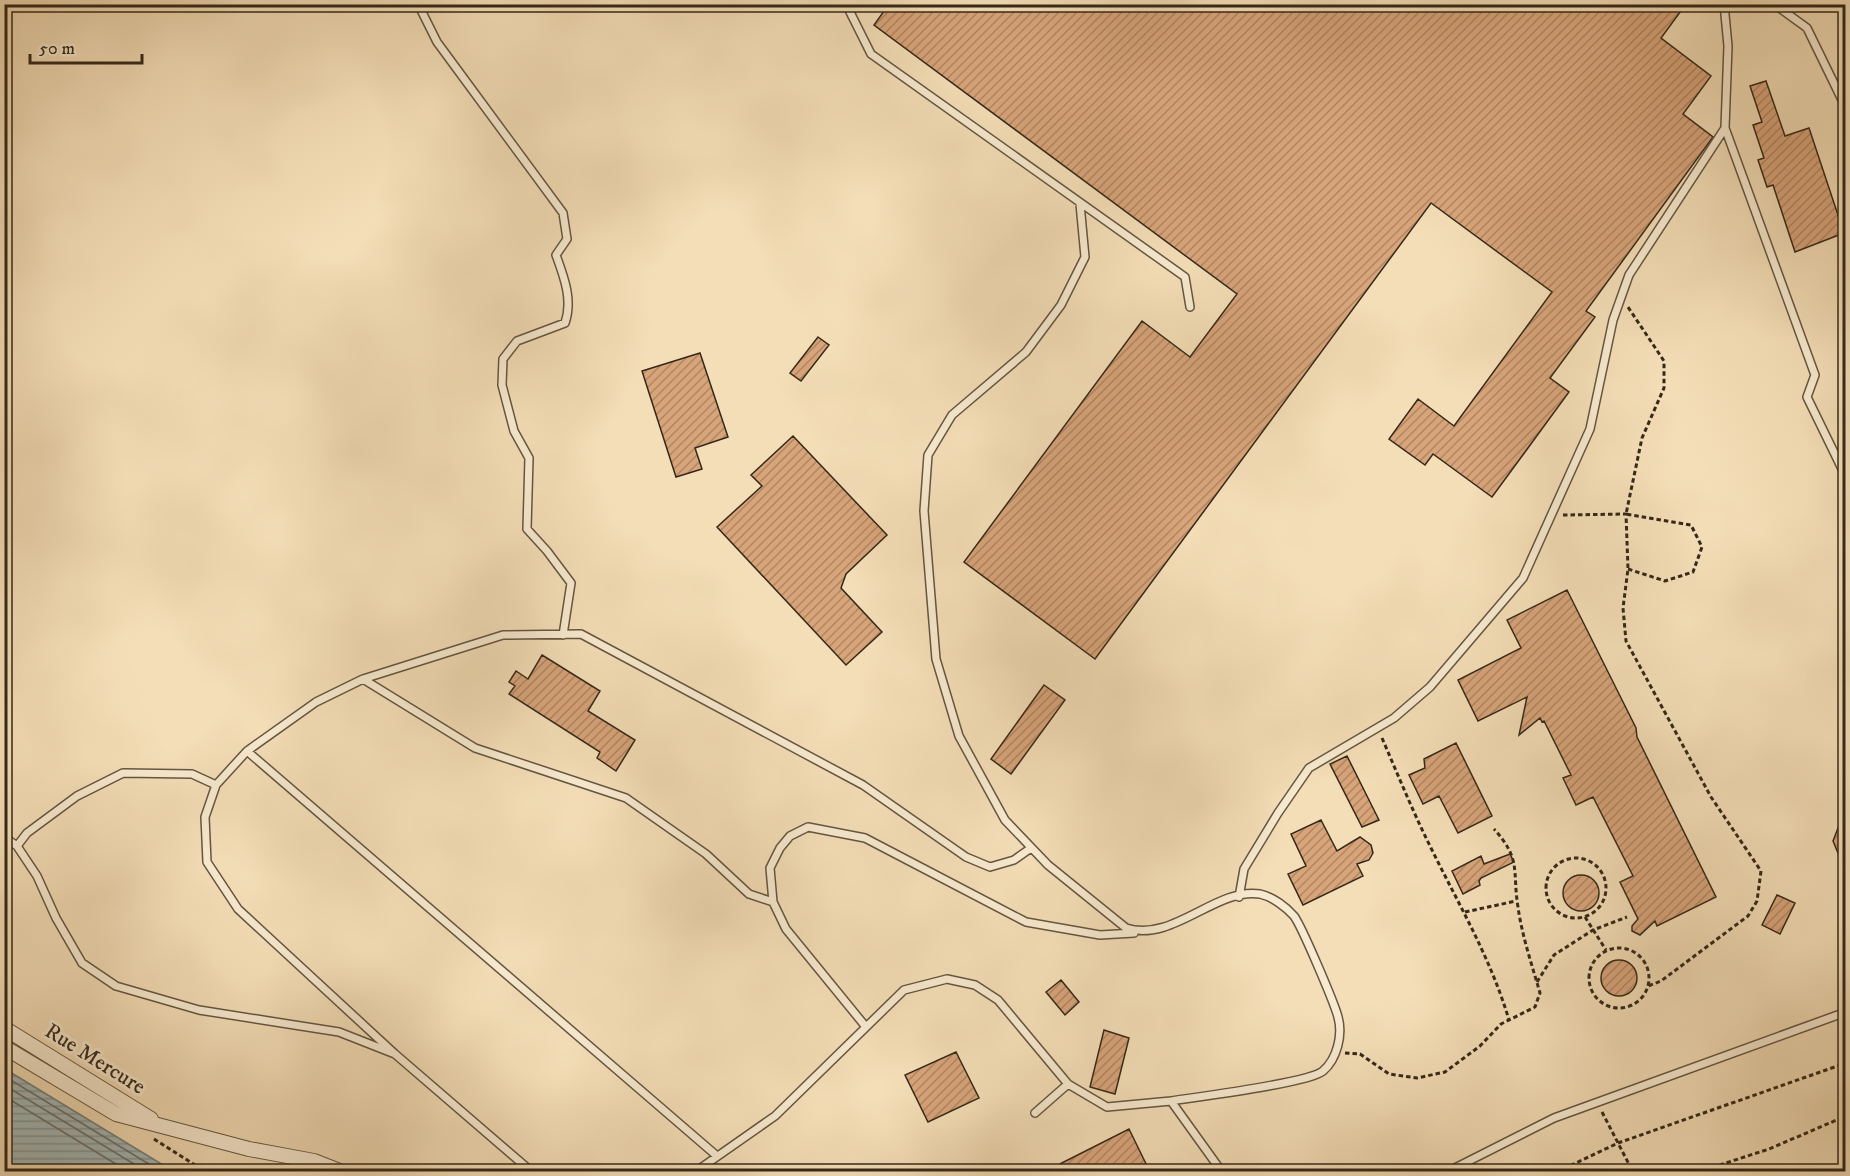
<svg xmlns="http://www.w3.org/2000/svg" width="1850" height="1176" viewBox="0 0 1850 1176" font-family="'IM FELL DW Pica',serif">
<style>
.water{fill:url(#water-rules);stroke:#767f7a;stroke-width:1.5}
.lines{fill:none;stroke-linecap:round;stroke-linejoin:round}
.shore{stroke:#6b706a;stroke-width:1.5}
.building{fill:url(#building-hatch);stroke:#342819;stroke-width:1.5}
.lane-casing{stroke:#645640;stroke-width:10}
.street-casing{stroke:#645640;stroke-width:16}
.path{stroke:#342819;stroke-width:3;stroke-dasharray:4.5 3;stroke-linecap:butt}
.lane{stroke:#f8ead0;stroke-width:7}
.street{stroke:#f8ead0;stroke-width:14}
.rail{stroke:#342819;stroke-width:4.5;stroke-dasharray:10 10;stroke-linecap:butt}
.labels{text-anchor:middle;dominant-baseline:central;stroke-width:6;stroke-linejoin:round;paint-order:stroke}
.street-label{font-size:22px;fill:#342819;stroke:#f8ead0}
</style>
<defs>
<pattern id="water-rules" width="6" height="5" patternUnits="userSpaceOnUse" patternTransform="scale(1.5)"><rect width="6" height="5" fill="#a2b9ba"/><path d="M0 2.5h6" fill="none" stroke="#859696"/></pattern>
<pattern id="building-hatch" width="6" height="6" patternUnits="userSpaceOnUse" patternTransform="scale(1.5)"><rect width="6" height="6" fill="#d8a47a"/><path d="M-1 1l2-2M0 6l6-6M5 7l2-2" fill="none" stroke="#b08663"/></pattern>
</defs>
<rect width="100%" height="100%" fill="#f4deb7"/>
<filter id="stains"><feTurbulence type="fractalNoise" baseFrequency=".00333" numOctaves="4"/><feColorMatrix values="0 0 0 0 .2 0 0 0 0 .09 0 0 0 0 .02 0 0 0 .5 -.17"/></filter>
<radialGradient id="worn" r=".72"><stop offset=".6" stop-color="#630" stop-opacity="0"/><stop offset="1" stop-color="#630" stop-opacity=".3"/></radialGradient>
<!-- water -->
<path class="water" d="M5,1069L173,1171H5Z"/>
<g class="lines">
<!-- shore -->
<path class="shore" d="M4,1076L162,1172
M4,1085L147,1172
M4,1096L129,1172"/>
</g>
<!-- building -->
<path class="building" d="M889,4H1686L1661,38L1711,76L1683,114L1713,137L1586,311L1595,317L1550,378L1569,392L1492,497L1433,454L1425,465L1389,439L1418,399L1454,426L1552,292L1431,203L1095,659L964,562L1142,321L1190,357L1237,294L874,25Z
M1766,81L1785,136L1809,128L1844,233L1795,252L1773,185L1767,187L1758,160L1764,158L1753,125L1762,122L1750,86Z
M818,337L829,345L801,381L790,373Z
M700,353L728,437L695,448L702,469L676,477L642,371Z
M793,436L887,535L846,574L841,588L882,632L846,665L717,527L762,486L751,475Z
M1567,590L1636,728L1637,737L1716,897L1657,926L1655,921L1640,935L1632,931V926L1638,919L1620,882L1633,876L1593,797L1576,805L1563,778L1571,775L1544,721L1542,722L1540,718L1519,735L1527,697L1478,721L1458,680L1521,648L1507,620Z
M542,655L600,691L588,711L635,740L616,771L597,758L600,752L509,694L515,686L509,682L516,671L528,679Z
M1044,685L1065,700L1011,774L991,759Z
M1456,743L1492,816L1458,833L1439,796L1423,804L1409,775L1425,768L1424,759Z
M1347,756L1379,820L1362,827L1330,764Z
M1845,810V870L1833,841Z
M1321,820L1337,851L1360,837L1371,845L1373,853L1369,860L1357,864L1363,876L1303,905L1288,874L1306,866L1291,834Z
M1510,854L1514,862L1481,878L1479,881L1480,885L1463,894L1452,871L1481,856L1484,864Z
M1563 893a18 18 0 1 1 36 0a18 18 0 1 1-36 0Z
M1777,895L1795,903L1780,934L1762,925Z
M1601 978a18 18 0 1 1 36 0a18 18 0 1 1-36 0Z
M1061,980L1079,1002L1065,1015L1046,992Z
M1104,1030L1129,1038L1115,1094L1090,1087Z
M956,1052L979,1098L928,1122L905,1075Z
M1129,1129L1150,1172H1044Z"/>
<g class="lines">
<defs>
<path id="lane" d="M418,4L437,42L563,213L567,239L556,255C564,277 573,300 565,323L517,341L503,359L502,385L514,431L529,458L527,529L547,551L571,583L563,635
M846,4L871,54L1185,277L1190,307
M1724,4L1728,46L1725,128L1815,375L1807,397L1846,477
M1774,4L1807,28L1846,108
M1080,204L1085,257L1061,305L1026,352L952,415L928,455L924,511L936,659L959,736L1005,820L1048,865L1126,928C1173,943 1216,887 1260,894C1273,897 1286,907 1294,916C1302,927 1334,1002 1338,1017C1343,1035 1337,1059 1323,1071C1309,1083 1196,1097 1171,1101
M363,679L503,635L581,634L863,785L966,857L990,867L1014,860L1031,848
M247,751L316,702L363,679L475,748L626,798L706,854L749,894L773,902
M4,837L17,846L37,876L56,918L82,963L116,986L199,1010L339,1032L395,1054L532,1172
M17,846L27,833L77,796L123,773L192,774L216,785
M1239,897L1244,869L1278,813L1309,768L1394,718L1430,687L1523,578L1590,429L1613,320L1629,275L1725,128
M866,1027L786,929L773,902L770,868L780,848L790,836L808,827L865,838L1026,922L1100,935L1134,933
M395,1054L238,909L207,862L205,817L216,785L247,751L717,1156
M1035,1113L1068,1084
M695,1172L775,1116L904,990L947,979L975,985L998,1000L1068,1084L1107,1107L1171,1101L1222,1172
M1447,1172L1554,1118L1846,1012"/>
<path id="street" d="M4,1028L151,1119
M4,1047L116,1114L249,1149L314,1161L342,1172"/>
</defs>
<!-- lane casing -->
<use href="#lane" class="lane-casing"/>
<!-- street casing -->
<use href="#street" class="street-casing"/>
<!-- path -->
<path class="path" d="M1801,4L1803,12
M1563,515L1626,514L1628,569L1623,608L1626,641L1711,797L1761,871L1757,901L1748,916L1661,981L1648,986
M1628,569L1665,581L1693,572L1702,547L1691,525L1626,514L1642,438L1664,388V361L1628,307
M1382,738C1398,775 1413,812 1431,848C1459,905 1491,959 1509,1020
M1546 888a30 30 0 1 1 60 0a30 30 0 1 1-60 0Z
M1465,912L1516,901
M1585,917L1606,950
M1589 978a30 30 0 1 1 60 0a30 30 0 1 1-60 0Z
M1537,982L1554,955L1593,930L1627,917
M1345,1053L1360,1054L1389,1074L1417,1078L1445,1072L1480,1046L1501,1024L1535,1007L1540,993C1532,965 1522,936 1518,907C1512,871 1522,860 1494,829
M1602,1112L1633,1172
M154,1139L206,1172
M1557,1172L1618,1143L1846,1063
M1698,1172L1769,1149L1846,1116"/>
<!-- lane -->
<use href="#lane" class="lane"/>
<!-- street -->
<use href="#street" class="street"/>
<!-- rail -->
<path class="rail" d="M1842,4L1846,12"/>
</g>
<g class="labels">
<!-- street labels -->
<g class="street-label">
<text transform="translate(95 1059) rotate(32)">Rue Mercure</text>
</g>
</g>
<!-- margin -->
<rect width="1850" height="1176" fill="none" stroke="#f4deb7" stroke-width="24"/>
<rect x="6" y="6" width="1838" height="1164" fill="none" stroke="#342819" stroke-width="3"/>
<rect x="12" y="12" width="1826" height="1152" fill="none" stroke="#342819" stroke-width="1.5"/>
<!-- scale -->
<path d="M30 54v9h112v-9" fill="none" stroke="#342819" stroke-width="3"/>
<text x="39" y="54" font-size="18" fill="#342819" stroke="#f8ead0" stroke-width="4.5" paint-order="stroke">50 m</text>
<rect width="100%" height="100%" filter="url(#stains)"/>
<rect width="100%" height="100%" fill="url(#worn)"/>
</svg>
